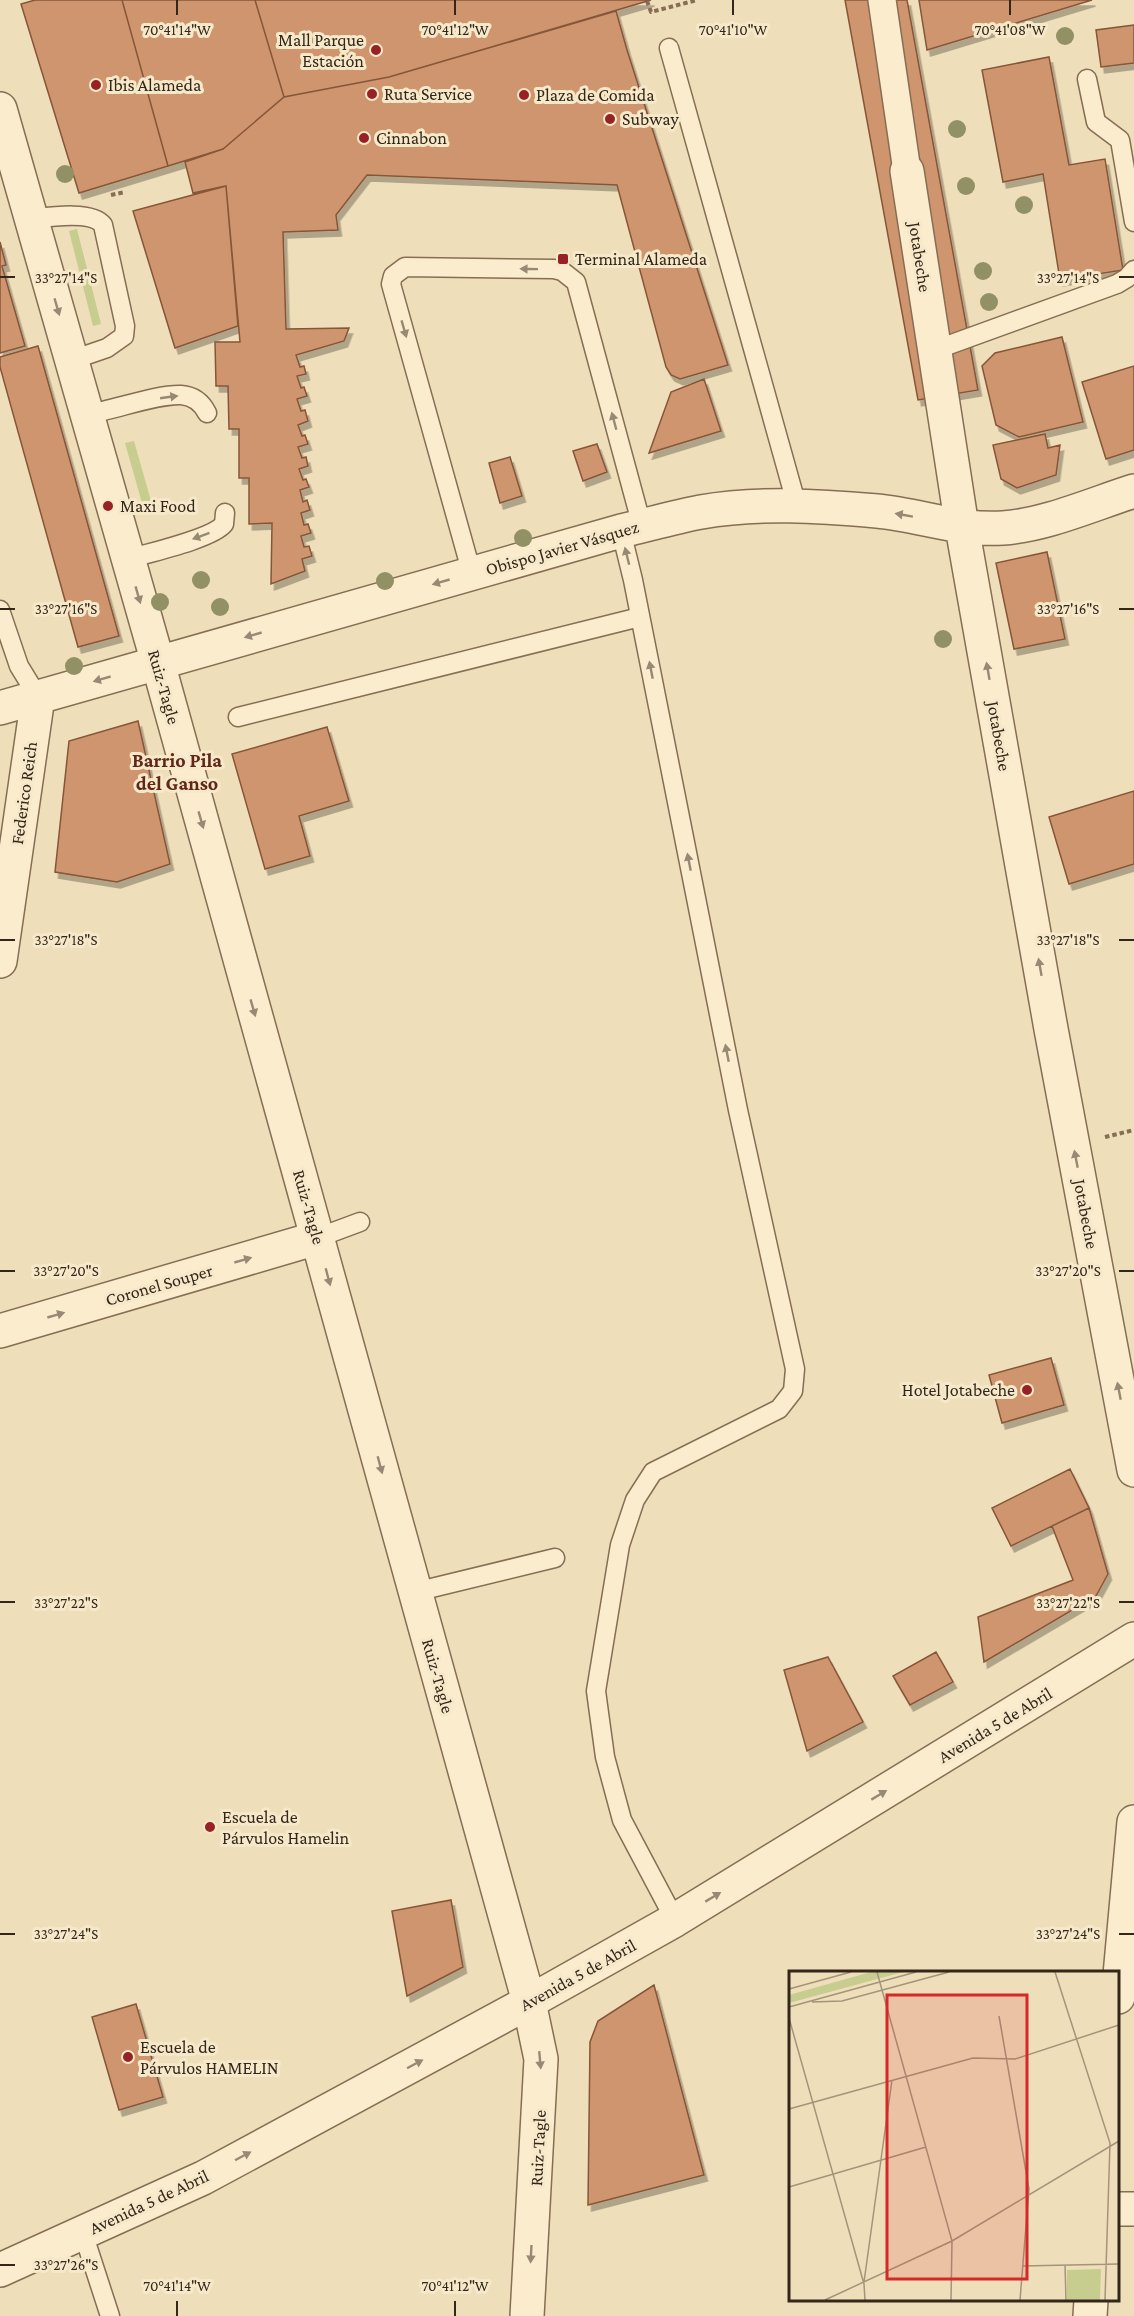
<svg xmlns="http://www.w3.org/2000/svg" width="1134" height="2316" viewBox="0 0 1134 2316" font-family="'Crimson Pro',serif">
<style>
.green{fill:#c6cd8e}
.building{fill:#cf956e;stroke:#865639;stroke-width:1.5;filter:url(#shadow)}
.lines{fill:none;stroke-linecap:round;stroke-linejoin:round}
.service-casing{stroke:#866e54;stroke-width:21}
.pedestrian-casing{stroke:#866e54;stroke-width:30}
.minor-casing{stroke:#866e54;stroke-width:36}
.tertiary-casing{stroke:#866e54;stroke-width:36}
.path{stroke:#866e54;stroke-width:4;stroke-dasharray:4.5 3;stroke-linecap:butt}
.service{stroke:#faeccd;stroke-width:18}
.pedestrian{stroke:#faeccd;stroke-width:27}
.minor{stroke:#faeccd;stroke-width:33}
.tertiary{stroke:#faeccd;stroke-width:33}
.tree{fill:#929065}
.oneway{fill:#978974}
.ticks{fill:none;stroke:#34261a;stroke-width:2}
.poi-dot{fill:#972225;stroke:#f6e9ca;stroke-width:2}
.labels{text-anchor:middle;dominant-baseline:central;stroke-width:6;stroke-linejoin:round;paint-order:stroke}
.poi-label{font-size:18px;fill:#34261a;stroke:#f6e9ca;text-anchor:start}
.street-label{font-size:18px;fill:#34261a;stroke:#f6e9ca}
.neighbourhood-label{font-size:20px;font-weight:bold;fill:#622618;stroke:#f6e9ca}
.inset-road{fill:none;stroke:#a4947a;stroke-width:1.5}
.view{fill:#d62828;fill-opacity:0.15;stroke:#d62828;stroke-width:3}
.inset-edge{fill:none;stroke:#34261a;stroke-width:3}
.ticks-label{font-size:15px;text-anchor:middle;fill:#34261a;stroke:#f6e9ca;stroke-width:6;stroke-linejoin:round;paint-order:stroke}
</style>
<defs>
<filter id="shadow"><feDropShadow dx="3.5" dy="6" stdDeviation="0" flood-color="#0004"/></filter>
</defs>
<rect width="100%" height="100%" fill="#efdeba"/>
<!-- green -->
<path class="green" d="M77,229L101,324L93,326L69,231Z
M134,441L153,508L144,510L125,443Z"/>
<!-- building -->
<path class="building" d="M35,0H122L168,166L79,193L21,4Z
M122,0H255L284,97L223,149L168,166Z
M255,0H651L389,77L284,97Z
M845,0H907L978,390L918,400Z
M919,0H1092L927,50Z
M616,11L627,50L728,365L680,379L671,375L666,367L617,185L367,175L336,215L338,230L283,232L286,329L349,328L344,341L296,355L300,367L304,366L306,374L297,376L301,388L304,387L307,396L297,399L301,411L305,410L308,421L298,425L302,436L305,435L308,444L298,447L302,458L306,457L308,466L299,469L303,480L306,479L309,487L300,490L303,502L307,500L310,510L301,513L304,525L308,524L311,533L301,536L304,547L309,546L312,556L302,559L305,571L271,584L272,523L249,524V478H239V429H229L228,386H216L215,342H240L226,186L193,193L185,162L223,149L284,97L389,77Z
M1134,25V63L1101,67L1096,30Z
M1049,57L1069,165L1105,159L1123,270L1060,280L1043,174L1003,182L982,70Z
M226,186L238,326L175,348L133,211Z
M0,242L6,265L2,266L25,346L0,353Z
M1062,337L1083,422L1019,437L996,425L982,366L995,353Z
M38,346L119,636L78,647L0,367V357Z
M1134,366V450L1106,459L1082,382Z
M704,379L721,431L649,453L671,392Z
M1045,434L1048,448L1060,445L1056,475L1017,488L1001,479L993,445Z
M597,444L607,472L583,481L573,451Z
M510,457L522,496L500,503L489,463Z
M1047,552L1065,639L1014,649L996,563Z
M138,721L170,864L117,882L55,872L69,741Z
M327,727L349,801L299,816L310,856L265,869L232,754Z
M1134,791V864L1069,884L1049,817Z
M1051,1358L1064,1405L1002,1423L989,1375Z
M1070,1469L1089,1508L1011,1546L992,1508Z
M1089,1508L1108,1574L1096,1596L984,1662L978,1617L1073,1580L1052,1526Z
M936,1652L953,1682L910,1705L893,1676Z
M828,1657L863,1722L807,1751L784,1670Z
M451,1900L463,1967L407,1996L392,1911Z
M654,1985L704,2175L588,2205L590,2042L598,2021Z
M136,2004L163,2097L119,2110L92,2017Z"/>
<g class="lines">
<defs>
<path id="service" d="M669,48L797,506
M1087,79L1096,122L1120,140L1134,222
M31,219C48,217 92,210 103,225L125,326L124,336L107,348L72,360
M935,350L1117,284L1127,278L1134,270
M88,414C115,410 156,394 181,395C194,396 202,403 207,413
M621,531L633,580L738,1110L795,1369L793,1391L779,1409L653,1472L635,1500L620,1545L596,1691L605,1757L622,1820L675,1920
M128,559C148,553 212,539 224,524L225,513
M472,574L391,284L393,276L405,267L554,269L562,271L576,282L642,526
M0,610L19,666L38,697
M238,717L640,617
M317,1238L360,1222
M415,1592L555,1558
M83,2233L110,2316"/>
<path id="pedestrian" d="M882,0L907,171"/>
<path id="minor" d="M907,171L962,527L1051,1029L1134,1470
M0,708L621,531C647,525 674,517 701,512C759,502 819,506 877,511C920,515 960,531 1003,528C1046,525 1093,504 1134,491
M0,961L38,697
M0,1331L317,1238
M1118,1997L1134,1822
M1118,2209H1134
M1090,2316L1091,2300"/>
<path id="tertiary" d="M0,109L158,663L529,2002L541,2059L527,2316
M0,2270L203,2178L529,2002L675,1920L1134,1639"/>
</defs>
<!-- service casing -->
<use href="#service" class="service-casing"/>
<!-- pedestrian casing -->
<use href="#pedestrian" class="pedestrian-casing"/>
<!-- minor casing -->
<use href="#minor" class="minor-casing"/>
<!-- tertiary casing -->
<use href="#tertiary" class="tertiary-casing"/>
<!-- path -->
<path class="path" d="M647,1L651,12L697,0
M111,195L125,192
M1105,1137L1134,1130"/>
<!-- service -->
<use href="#service" class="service"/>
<!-- pedestrian -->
<use href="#pedestrian" class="pedestrian"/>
<!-- minor -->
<use href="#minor" class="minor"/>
<!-- tertiary -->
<use href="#tertiary" class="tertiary"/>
</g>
<!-- trees -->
<g class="tree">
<circle cx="1065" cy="36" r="9"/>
<circle cx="957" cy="129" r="9"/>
<circle cx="65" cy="174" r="9"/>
<circle cx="966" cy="186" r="9"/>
<circle cx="1024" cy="205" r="9"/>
<circle cx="983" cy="271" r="9"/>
<circle cx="989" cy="302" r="9"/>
<circle cx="523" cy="538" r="9"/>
<circle cx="201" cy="580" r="9"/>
<circle cx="385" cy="581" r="9"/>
<circle cx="160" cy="602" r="9"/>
<circle cx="220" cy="607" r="9"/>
<circle cx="943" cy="639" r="9"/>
<circle cx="74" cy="666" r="9"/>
</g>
<!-- one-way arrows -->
<defs><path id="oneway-solid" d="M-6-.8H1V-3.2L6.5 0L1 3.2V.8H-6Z" transform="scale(1.5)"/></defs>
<g class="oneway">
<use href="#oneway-solid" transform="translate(529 269) rotate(-179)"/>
<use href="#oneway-solid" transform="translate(57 307) rotate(74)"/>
<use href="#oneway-solid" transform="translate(404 329) rotate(74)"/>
<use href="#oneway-solid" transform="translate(169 397) rotate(-8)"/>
<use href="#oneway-solid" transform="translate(614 421) rotate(-105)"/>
<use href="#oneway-solid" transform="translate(904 515) rotate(-170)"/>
<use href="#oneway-solid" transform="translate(201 536) rotate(160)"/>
<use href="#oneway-solid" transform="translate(627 556) rotate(-104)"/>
<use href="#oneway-solid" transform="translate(441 582) rotate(164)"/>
<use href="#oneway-solid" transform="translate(138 595) rotate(74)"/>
<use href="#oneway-solid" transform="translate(253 635) rotate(164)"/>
<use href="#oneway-solid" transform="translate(651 670) rotate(-101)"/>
<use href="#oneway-solid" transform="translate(988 671) rotate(-100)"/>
<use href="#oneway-solid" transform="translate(102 679) rotate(164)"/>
<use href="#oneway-solid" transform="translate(201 820) rotate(74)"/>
<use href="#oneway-solid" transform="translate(689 862) rotate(-101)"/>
<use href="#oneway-solid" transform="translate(1040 967) rotate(-100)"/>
<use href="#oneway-solid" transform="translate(253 1008) rotate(74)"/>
<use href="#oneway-solid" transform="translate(727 1053) rotate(-101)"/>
<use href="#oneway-solid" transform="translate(1076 1159) rotate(-101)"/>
<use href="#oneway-solid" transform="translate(243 1260) rotate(-16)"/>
<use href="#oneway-solid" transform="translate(328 1277) rotate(75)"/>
<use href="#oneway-solid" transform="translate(56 1315) rotate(-16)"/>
<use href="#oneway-solid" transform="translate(1119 1391) rotate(-101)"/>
<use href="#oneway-solid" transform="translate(380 1465) rotate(75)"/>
<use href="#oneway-solid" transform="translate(879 1795) rotate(-31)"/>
<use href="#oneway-solid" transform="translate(713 1897) rotate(-31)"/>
<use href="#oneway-solid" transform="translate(540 2060) rotate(85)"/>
<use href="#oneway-solid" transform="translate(415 2064) rotate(-28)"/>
<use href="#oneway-solid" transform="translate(243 2156) rotate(-28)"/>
<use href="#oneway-solid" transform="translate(531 2254) rotate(93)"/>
</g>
<!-- ticks -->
<path class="ticks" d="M177,0V15M455,0V15M733,0V15M1010,0V15M0,277H15M1119,277H1134M0,609H15M1119,609H1134M0,940H15M1119,940H1134M0,1271H15M1119,1271H1134M0,1602H15M1119,1602H1134M0,1934H15M1119,1934H1134M0,2265H15M177,2301V2316M455,2301V2316"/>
<!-- markers -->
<g class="poi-dot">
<circle cx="376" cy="50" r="6"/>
<circle cx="96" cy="85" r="6"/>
<circle cx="372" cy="94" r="6"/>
<circle cx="524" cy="95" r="6"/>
<circle cx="610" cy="119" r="6"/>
<circle cx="364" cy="138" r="6"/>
<rect x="557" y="253" width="12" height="12" rx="3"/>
<circle cx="108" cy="506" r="6"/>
<circle cx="1027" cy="1390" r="6"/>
<circle cx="210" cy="1827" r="6"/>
<circle cx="128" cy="2057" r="6"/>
</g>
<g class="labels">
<!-- poi labels -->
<g class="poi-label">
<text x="364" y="40" text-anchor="end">Mall Parque<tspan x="364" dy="21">Estación</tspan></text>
<text x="108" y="85">Ibis Alameda</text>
<text x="384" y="94">Ruta Service</text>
<text x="536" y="95">Plaza de Comida</text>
<text x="622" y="119">Subway</text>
<text x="376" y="138">Cinnabon</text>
<text x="575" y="259">Terminal Alameda</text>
<text x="120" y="506">Maxi Food</text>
<text x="1015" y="1390" text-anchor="end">Hotel Jotabeche</text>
<text x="222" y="1817">Escuela de<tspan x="222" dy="21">Párvulos Hamelin</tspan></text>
<text x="140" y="2047">Escuela de<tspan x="140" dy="21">Párvulos HAMELIN</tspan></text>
</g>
<!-- street labels -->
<g class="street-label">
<text transform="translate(920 257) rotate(81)">Jotabeche</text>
<text transform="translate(562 548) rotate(-16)">Obispo Javier Vásquez</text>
<text transform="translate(164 687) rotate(74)">Ruiz-Tagle</text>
<text transform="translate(999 736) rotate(80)">Jotabeche</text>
<text transform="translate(24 793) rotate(-82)">Federico Reich</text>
<text transform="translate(309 1207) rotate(74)">Ruiz-Tagle</text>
<text transform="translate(1086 1214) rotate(79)">Jotabeche</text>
<text transform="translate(159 1285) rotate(-16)">Coronel Souper</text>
<text transform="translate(438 1676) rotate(74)">Ruiz-Tagle</text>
<text transform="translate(995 1725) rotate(-31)">Avenida 5 de Abril</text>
<text transform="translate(578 1975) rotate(-29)">Avenida 5 de Abril</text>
<text transform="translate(538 2148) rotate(-87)">Ruiz-Tagle</text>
<text transform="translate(149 2202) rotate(-25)">Avenida 5 de Abril</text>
</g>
<!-- neighbourhood labels -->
<g class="neighbourhood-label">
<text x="177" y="760">Barrio Pila<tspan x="177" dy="23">del Ganso</tspan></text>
</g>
</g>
<!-- overview -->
<g transform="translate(789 1971)">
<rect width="330" height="330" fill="#efdeba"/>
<path d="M82,1H114L0,32V24ZM312,298L311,329H278V299Z" fill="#c6cd8e"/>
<path class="inset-road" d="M88,1L163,270L162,329M266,1L321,172L316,329M0,18L62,1M23,31L53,30L160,1M0,36L127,1M210,45L240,218L231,329M0,47L75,313L76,329M0,138L184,87L226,88L330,54M0,216L137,176M276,294L277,329M233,295L330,293M75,311L103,109M36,329L163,270L330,170"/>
<path class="view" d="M98,24H238V308H98Z"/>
<rect width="330" height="330" class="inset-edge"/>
</g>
<g class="ticks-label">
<text x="177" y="35">70°41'14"W</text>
<text x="455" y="35">70°41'12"W</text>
<text x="733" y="35">70°41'10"W</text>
<text x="1010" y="35">70°41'08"W</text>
<text x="66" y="283">33°27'14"S</text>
<text x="1068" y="283">33°27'14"S</text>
<text x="66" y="614">33°27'16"S</text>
<text x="1068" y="614">33°27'16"S</text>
<text x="66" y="945">33°27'18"S</text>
<text x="1068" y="945">33°27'18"S</text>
<text x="66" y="1276">33°27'20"S</text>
<text x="1068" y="1276">33°27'20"S</text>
<text x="66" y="1608">33°27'22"S</text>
<text x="1068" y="1608">33°27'22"S</text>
<text x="66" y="1939">33°27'24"S</text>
<text x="1068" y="1939">33°27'24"S</text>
<text x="66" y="2270">33°27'26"S</text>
<text x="177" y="2291">70°41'14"W</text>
<text x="455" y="2291">70°41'12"W</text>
</g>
</svg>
